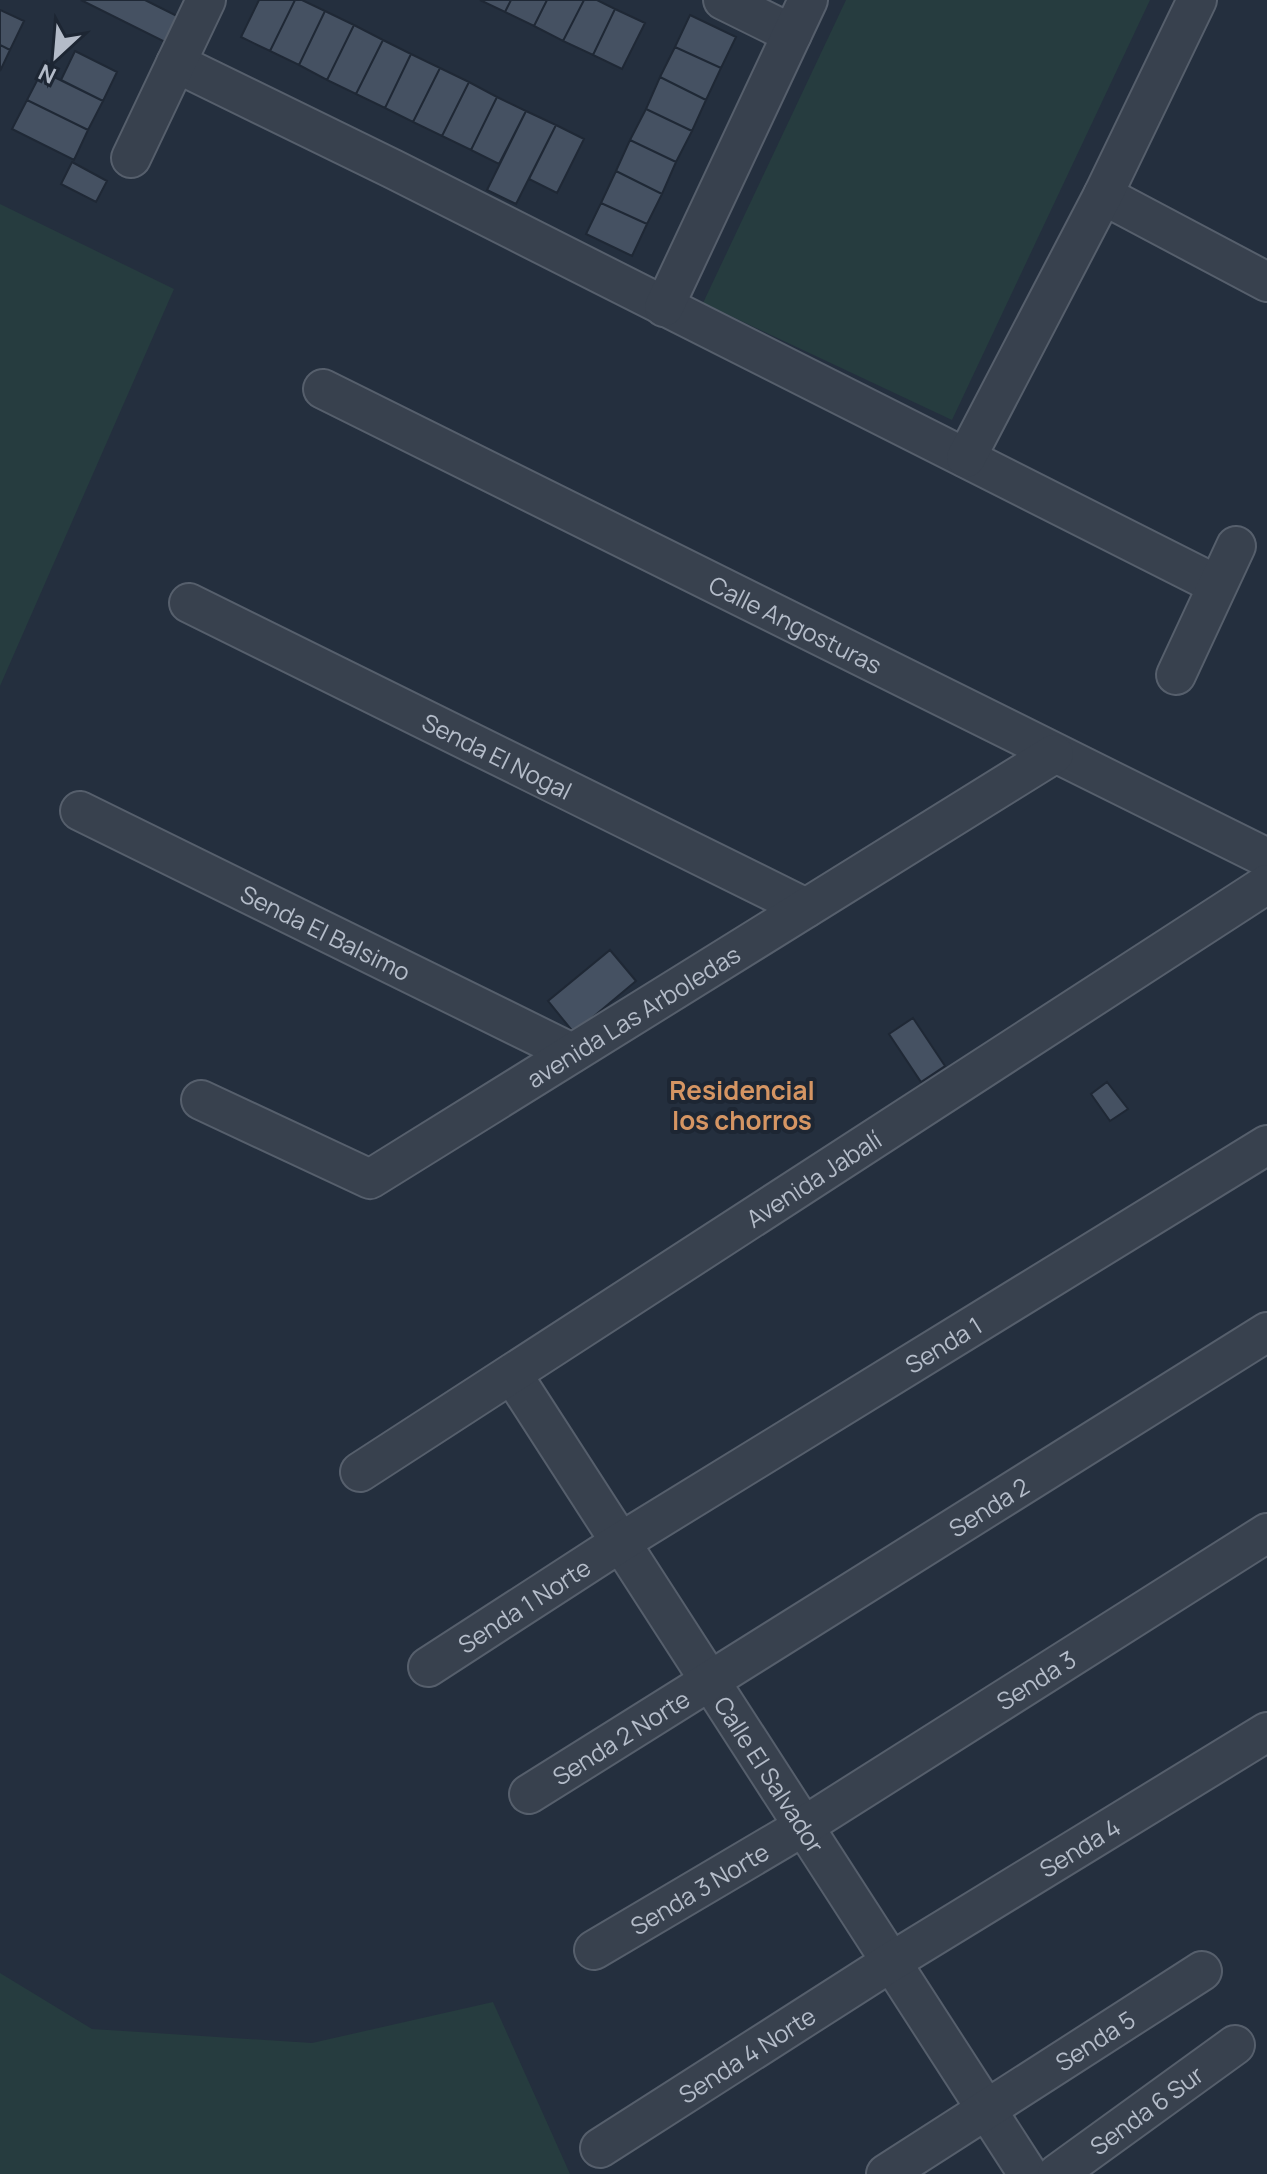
<svg xmlns="http://www.w3.org/2000/svg" width="1267" height="2174" viewBox="0 0 1267 2174" font-family="Manrope,sans-serif">
<style>
.green{fill:#263c3f}
.building{fill:#455162;stroke:#1f2835;stroke-width:2}
.lines{fill:none;stroke-linecap:round;stroke-linejoin:round}
.minor-casing{stroke:#565f6c;stroke-width:42}
.minor{stroke:#38414e;stroke-width:38}
.labels{text-anchor:middle;dominant-baseline:central;stroke-width:8;stroke-linejoin:round;paint-order:stroke}
.street-label{font-size:24px;fill:#b4bcc9;stroke:#1d2633}
.neighbourhood-label{font-size:26px;font-weight:bold;fill:#d59563;stroke:#1d2633}
</style>
<rect width="100%" height="100%" fill="#242f3e"/>
<!-- green -->
<path class="green" d="M846,0H1150L952,420L703,303Z
M0,204L174,289L0,686Z
M0,1973L92,2029L312,2043L493,2002L570,2174H0Z"/>
<!-- building -->
<path class="building" d="M81,0H145L181,18L169,44Z
M259,0H295L270,51L241,37Z
M295,0H302L325,11L299,65L270,51Z
M480,0H511L505,12Z
M511,0H547L534,26L505,12Z
M547,0H584L563,41L534,26Z
M584,0H597L615,9L593,55L563,41Z
M615,9L645,23L622,69L593,55Z
M0,10L24,21L10,50L0,45Z
M325,11L354,25L327,80L299,65Z
M690,15L736,37L721,68L675,47Z
M354,25L383,40L356,94L327,80Z
M383,40L411,54L385,108L356,94Z
M0,45L10,50L0,71Z
M675,47L721,68L706,100L660,77Z
M75,51L117,72L103,101L61,80Z
M411,54L440,68L413,122L385,108Z
M440,68L469,82L442,136L413,122Z
M42,71L103,101L88,130L27,100Z
M660,77L706,100L692,131L646,109Z
M469,82L497,97L471,150L442,136Z
M497,97L526,111L499,164L471,150Z
M27,100L88,130L74,160L12,129Z
M646,109L692,131L676,162L630,140Z
M526,111L556,125L516,204L487,190Z
M556,125L584,139L557,193L529,179Z
M630,140L676,162L662,194L616,171Z
M72,162L107,181L96,202L61,184Z
M616,171L662,194L647,224L601,203Z
M601,203L647,224L632,256L586,234Z
M610,950L636,981L574,1033L548,1001Z
M913,1018L945,1066L921,1082L889,1034Z
M1107,1082L1128,1109L1110,1121L1091,1094Z"/>
<g class="lines">
<defs>
<g id="minor">
<path d="M723,0L792,34"/>
<path d="M176,63L393,169L1217,585"/>
<path d="M131,158L206,0"/>
<path d="M1103,195L1267,282"/>
<path d="M664,307L808,0"/>
<path id="s1" d="M323,389L1267,858"/>
<path d="M966,458L1103,195L1197,0"/>
<path id="s2" d="M189,603L806,908"/>
<path d="M1176,675L1236,546"/>
<path id="s3" d="M80,811L572,1053"/>
<path id="s4" d="M201,1100L370,1179L1054,754"/>
<path id="s5" d="M512,1374L1028,2174"/>
<path id="s6" d="M360,1472L1267,884"/>
<path id="s7" d="M428,1667L621,1542L1267,1145"/>
<path id="s8" d="M529,1794L1267,1332"/>
<path id="s9" d="M594,1950L804,1826L1267,1533"/>
<path id="s10" d="M600,2148L891,1962L1267,1732"/>
<path id="s11" d="M886,2174L1202,1971"/>
<path id="s12" d="M1057,2174L1235,2045"/>
</g>
</defs>
<!-- minor casing -->
<use href="#minor" class="minor-casing"/>
<!-- minor -->
<use href="#minor" class="minor"/>
</g>
<g class="labels">
<!-- street labels -->
<g class="street-label">
<text stroke="none"><textPath href="#s1" startOffset="528">Calle Angosturas</textPath></text>
<text stroke="none"><textPath href="#s2" startOffset="344">Senda El Nogal</textPath></text>
<text stroke="none"><textPath href="#s3" startOffset="274">Senda El Balsimo</textPath></text>
<text stroke="none"><textPath href="#s4" startOffset="496">avenida Las Arboledas</textPath></text>
<text stroke="none"><textPath href="#s6" startOffset="540">Avenida Jabalí</textPath></text>
<text stroke="none"><textPath href="#s7" startOffset="608">Senda 1</textPath></text>
<text stroke="none"><textPath href="#s8" startOffset="542">Senda 2</textPath></text>
<text stroke="none"><textPath href="#s7" startOffset="114">Senda 1 Norte</textPath></text>
<text stroke="none"><textPath href="#s9" startOffset="518">Senda 3</textPath></text>
<text stroke="none"><textPath href="#s8" startOffset="108">Senda 2 Norte</textPath></text>
<text stroke="none"><textPath href="#s5" startOffset="476">Calle El Salvador</textPath></text>
<text stroke="none"><textPath href="#s10" startOffset="566">Senda 4</textPath></text>
<text stroke="none"><textPath href="#s9" startOffset="122">Senda 3 Norte</textPath></text>
<text stroke="none"><textPath href="#s11" startOffset="248">Senda 5</textPath></text>
<text stroke="none"><textPath href="#s10" startOffset="174">Senda 4 Norte</textPath></text>
<text stroke="none"><textPath href="#s12" startOffset="110">Senda 6 Sur</textPath></text>
</g>
<!-- neighbourhood labels -->
<g class="neighbourhood-label">
<text x="742" y="1090">Residencial<tspan x="742" dy="30">los chorros</tspan></text>
</g>
</g>
<!-- north arrow -->
<g transform="translate(56 56) rotate(206)" stroke="#1d2633" stroke-width="6" paint-order="stroke">
<path d="M0-6L14 30L0 20L-14 30Z" fill="#b4bcc9"/>
<text y="-12" font-size="22" font-weight="bold" text-anchor="middle" fill="#b4bcc9">N</text>
</g>
</svg>
